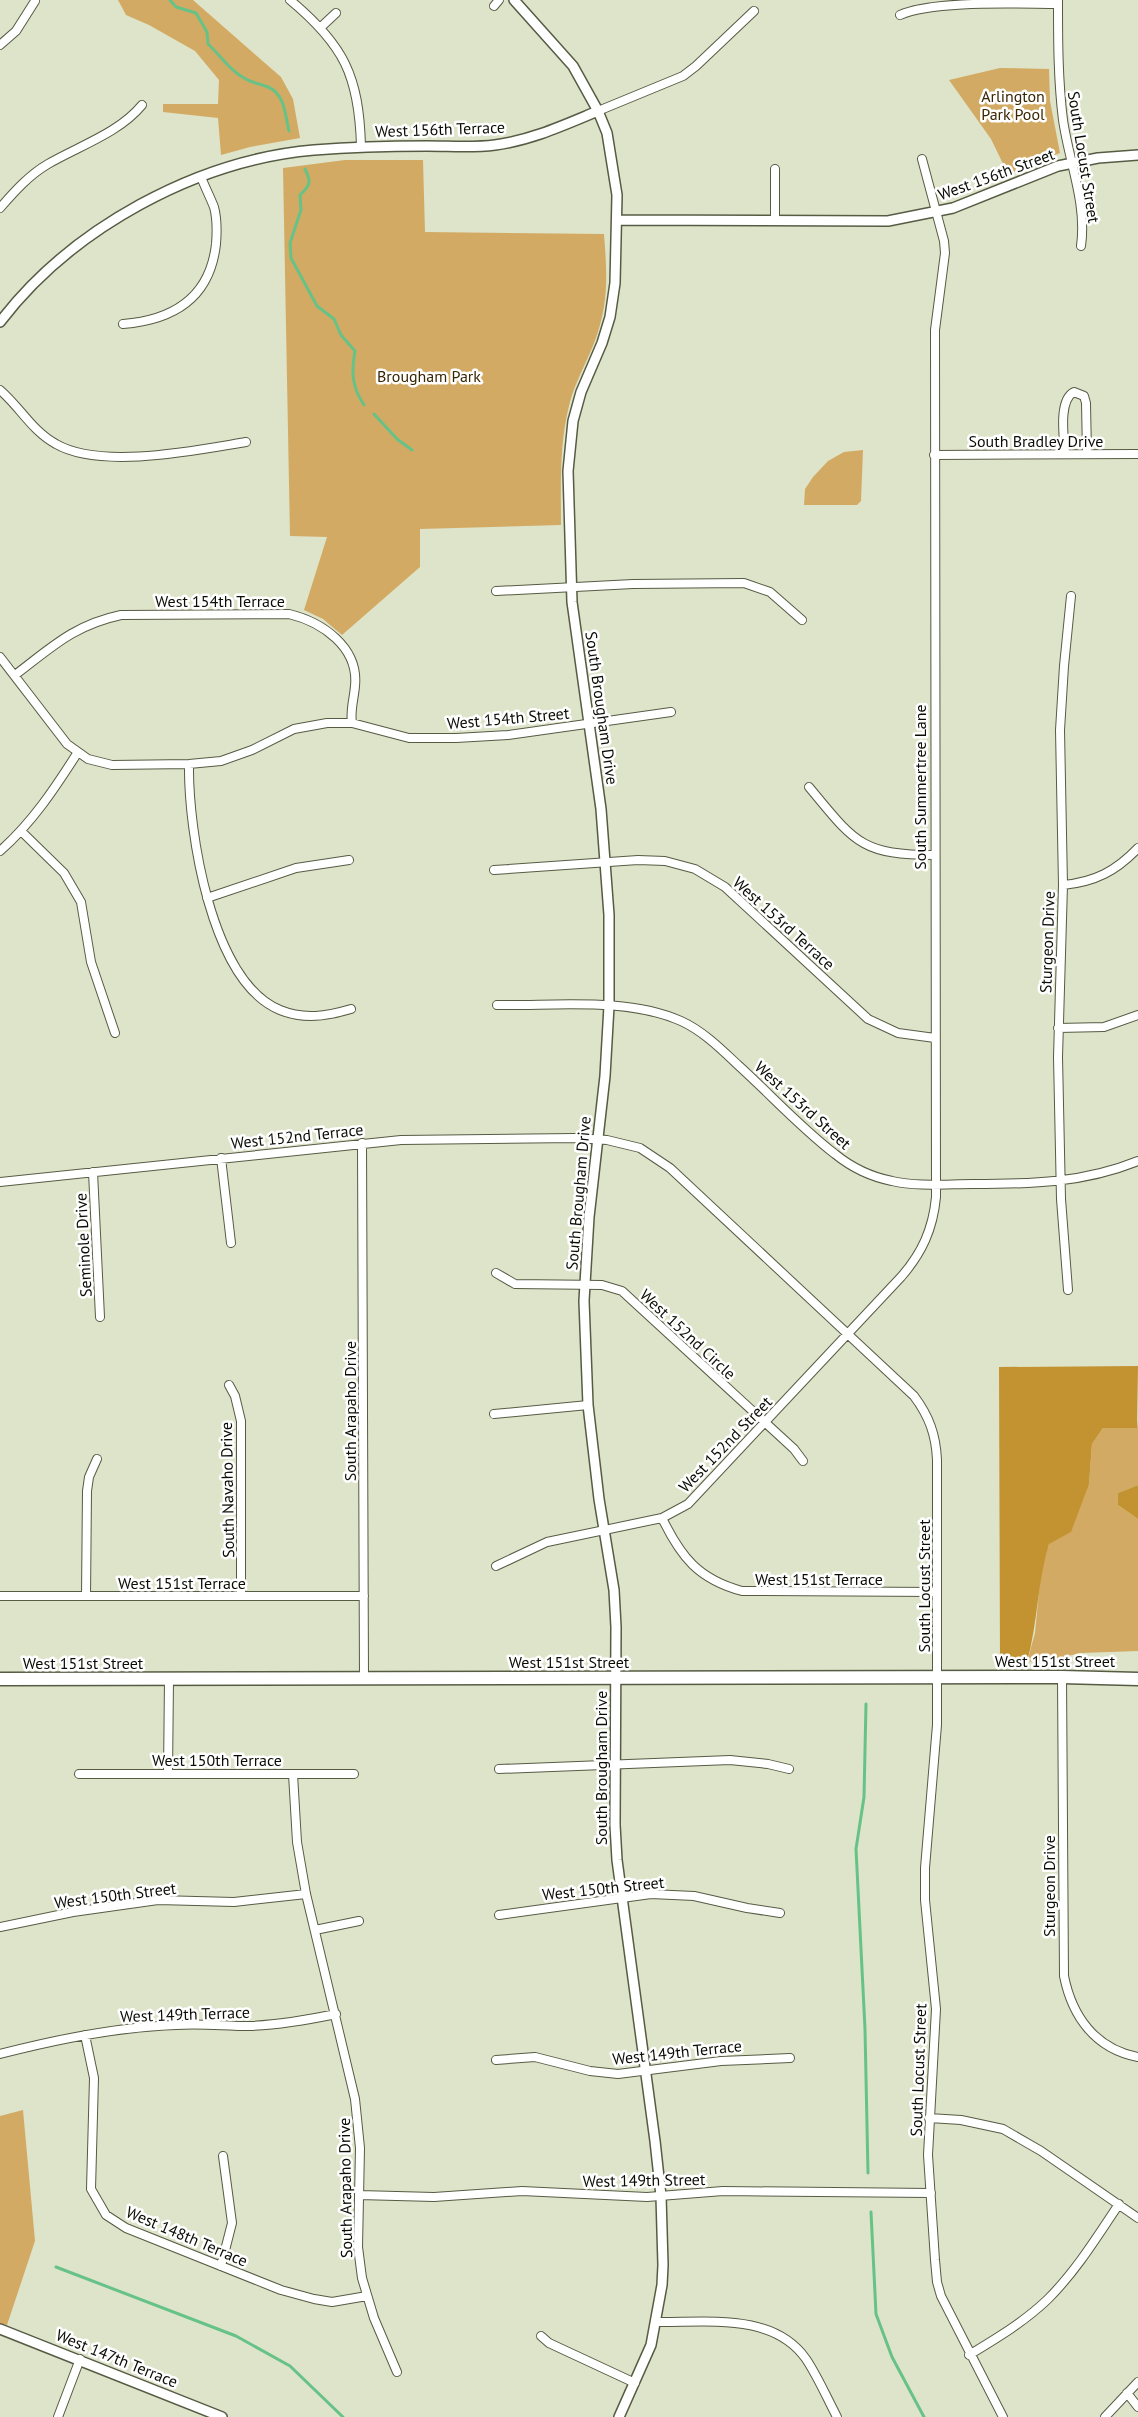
<svg xmlns="http://www.w3.org/2000/svg" width="1138" height="2417" viewBox="0 0 1138 2417" font-family="'PT Sans',sans-serif">
<style>
.green{fill:#d3aa63}
.forest{fill:#c39332}
.lines{fill:none;stroke-linecap:round;stroke-linejoin:round}
.stream{stroke:#66c287;stroke-width:3}
.minor-casing{stroke:#565b44;stroke-width:10}
.tertiary-casing{stroke:#565b44;stroke-width:12}
.primary-casing{stroke:#565b44;stroke-width:15}
.minor{stroke:#fff;stroke-width:8}
.tertiary{stroke:#fff;stroke-width:9}
.primary{stroke:#fff;stroke-width:12}
.labels{text-anchor:middle;dominant-baseline:central;stroke-width:5;stroke-linejoin:round;paint-order:stroke}
.park-label{font-size:16px;fill:#392500;stroke:#fff}
.street-label{font-size:16px;fill:#0b0d05;stroke:#fff}
</style>
<rect width="100%" height="100%" fill="#dee4c9"/>
<!-- green -->
<path class="green" d="M118,0H193L281,77L293,99L300,138L250,147L221,155L218,118L163,112V104H218L219,80L195,51L149,25L126,15Z
M1000,68L1049,69L1050,101L1060,153L1008,174L991,139L949,80Z
M345,160H423L425,232L604,234C607,273 609,301 596,338C588,360 576,380 570,402C559,443 561,484 561,525L420,529V567L342,635L323,619L304,610L327,537L290,536L283,168Z
M863,450L861,501L857,505H804L805,489L813,477L828,461L844,452Z
M1138,1420V1485L1118,1493V1505L1138,1519V1651L1081,1653L1050,1660L1027,1662L1035,1633L1041,1571L1049,1544L1089,1484L1092,1444L1103,1428H1137Z
M23,2110L35,2241L7,2325L0,2324V2116Z"/>
<!-- forest -->
<path class="forest" d="M1138,1366L1137,1428H1103L1092,1444L1089,1484L1071,1532L1049,1544C1037,1583 1038,1623 1027,1662H1000L999,1367Z
M1138,1485V1519L1118,1505V1493Z"/>
<g class="lines">
<!-- stream -->
<path class="stream" d="M170,0L176,7L196,13L207,32L208,44C220,55 231,72 246,79C252,83 261,84 268,87C285,94 285,115 289,131
M305,169C311,181 311,185 300,195L301,210L290,243L291,258L317,306L334,319L341,335L355,351C351,372 352,387 364,405
M374,414L397,439L412,450
M866,1704L864,1797L856,1849L865,2029L868,2173
M871,2212L876,2314L892,2357L924,2417
M56,2267L236,2336L290,2366L343,2417"/>
<defs>
<path id="minor" d="M290,0C344,45 359,76 361,146
M1058,0C1058,40 1058,80 1063,120C1069,162 1087,203 1081,246
M494,6L499,0
M900,15C933,0 1018,4 1058,4
M321,27L336,13
M0,45L16,31L35,1
M598,111L683,76L696,66L754,11
M775,169V221
M0,208C14,192 29,175 48,164C79,146 119,133 142,105
M123,324C173,320 210,298 216,244C217,232 217,218 214,207C210,197 205,187 201,177
M0,390C20,407 32,431 56,444C101,470 197,450 246,442
M1065,454C1064,438 1058,400 1074,392L1084,396L1086,403L1087,454
M934,455L1138,454
M496,591L633,584L744,583L770,592L802,620
M0,657L67,744L88,759L112,765L189,764L221,761L252,750L294,729L327,723H352L409,738H456L508,735L671,712
M15,675C52,647 74,625 121,615L289,614C322,622 359,647 355,686C354,699 350,710 352,723
M189,764C188,830 211,982 280,1010C304,1020 327,1016 351,1009
M809,787C854,841 860,855 934,855
M21,831L64,873L81,902L91,962L115,1033
M0,851C32,823 55,788 78,752
M494,870L638,860L665,861L695,869L725,887L868,1019L898,1033L935,1038
M1063,885C1095,882 1116,871 1138,848
M207,898L296,868L349,860
M497,1005C555,1006 627,997 681,1021C703,1031 721,1049 738,1065C770,1094 801,1128 835,1154C851,1167 872,1177 892,1181C918,1187 946,1184 973,1184C1031,1184 1084,1183 1138,1161
M1058,1028L1104,1027L1138,1015
M362,1143L364,1679
M221,1158L231,1243
M93,1172L100,1317
M0,1182L401,1140L575,1138L607,1140L640,1148L670,1168L914,1396C929,1416 936,1435 937,1460V1725L925,1868V1900L936,2009L928,2155L935,2260L937,2282L941,2296L1003,2417
M496,1273L515,1284L602,1285L622,1291L794,1449L803,1461
M1068,1290L1061,1199L1058,1057L1063,885L1060,730L1064,666L1071,596
M229,1385L235,1396L241,1421V1596
M494,1414L588,1405
M662,1518C681,1557 698,1579 742,1591L937,1592
M496,1566L547,1542L662,1518L688,1504L901,1277C922,1253 933,1229 936,1197L935,330L945,253L944,241L922,159
M0,1596H364
M86,1596L87,1491L89,1477L97,1459
M1062,1677L1064,1976C1072,2016 1095,2049 1138,2057
M499,1769L730,1760L768,1764L789,1769
M79,1774H354
M168,1774L169,1679
M293,1774L297,1842L306,1894L355,2099L360,2148L358,2247L362,2278L374,2318L397,2372
M499,1915L651,1894L694,1896L747,1908L780,1913
M0,1927L73,1912L158,1900L234,1902L306,1894
M315,1930L359,1921
M85,2035L94,2078L91,2189L106,2215L126,2228L281,2290L314,2299L332,2302L367,2296
M0,2054C58,2039 116,2027 176,2025C200,2023 225,2026 249,2026C279,2025 307,2020 336,2014
M496,2060L535,2057L590,2071L618,2074L721,2061L790,2058
M929,2118L961,2120L1003,2129L1041,2151L1138,2218
M359,2195L434,2197L522,2191L647,2197L723,2191L931,2193
M221,2266L232,2223L223,2156
M655,2322C706,2323 773,2312 806,2359C818,2377 827,2398 837,2417
M541,2336L549,2343L635,2383
M969,2355C997,2338 1024,2322 1048,2299C1076,2271 1097,2237 1119,2204
M1127,2393L1138,2407
M58,2417L80,2359
M1105,2417L1138,2382"/>
<path id="tertiary" d="M514,0L573,66L598,111L607,133L617,195L615,283L610,317L602,343L581,392L573,421L568,471L572,602L601,809L609,915V1006L605,1076L589,1217L584,1301L588,1405L599,1499L614,1590L616,1627L615,1825L617,1860L655,2141L661,2196L663,2265L662,2285L651,2345L619,2417
M617,220L888,221L953,208L1058,166L1098,158L1138,155
M0,322C72,228 197,160 314,150C352,147 389,146 427,146C450,146 473,148 495,145C532,140 564,125 598,111
M0,2329L222,2417"/>
<path id="primary" d="M0,1679L1062,1677L1138,1679"/>
</defs>
<!-- minor casing -->
<use href="#minor" class="minor-casing"/>
<!-- tertiary casing -->
<use href="#tertiary" class="tertiary-casing"/>
<!-- primary casing -->
<use href="#primary" class="primary-casing"/>
<!-- minor -->
<use href="#minor" class="minor"/>
<!-- tertiary -->
<use href="#tertiary" class="tertiary"/>
<!-- primary -->
<use href="#primary" class="primary"/>
</g>
<g class="labels">
<!-- park labels -->
<g class="park-label">
<text x="1013" y="96">Arlington<tspan x="1013" dy="18">Park Pool</tspan></text>
<text x="429" y="376">Brougham Park</text>
</g>
<!-- street labels -->
<g class="street-label">
<text transform="translate(440 129) rotate(-2)">West 156th Terrace</text>
<text transform="translate(1084 157) rotate(81)">South Locust Street</text>
<text transform="translate(996 174) rotate(-20)">West 156th Street</text>
<text x="1036" y="441">South Bradley Drive</text>
<text x="220" y="601">West 154th Terrace</text>
<text transform="translate(602 708) rotate(82)">South Brougham Drive</text>
<text transform="translate(508 718) rotate(-5)">West 154th Street</text>
<text transform="translate(920 787) rotate(-90)">South Summertree Lane</text>
<text transform="translate(784 923) rotate(42)">West 153rd Terrace</text>
<text transform="translate(1047 942) rotate(-88)">Sturgeon Drive</text>
<text transform="translate(803 1105) rotate(42)">West 153rd Street</text>
<text transform="translate(297 1136) rotate(-6)">West 152nd Terrace</text>
<text transform="translate(578 1193) rotate(-85)">South Brougham Drive</text>
<text transform="translate(83 1245) rotate(-93)">Seminole Drive</text>
<text transform="translate(688 1334) rotate(43)">West 152nd Circle</text>
<text transform="translate(350 1411) rotate(-90)">South Arapaho Drive</text>
<text transform="translate(725 1444) rotate(-46)">West 152nd Street</text>
<text transform="translate(227 1490) rotate(-91)">South Navaho Drive</text>
<text x="819" y="1579">West 151st Terrace</text>
<text x="182" y="1583">West 151st Terrace</text>
<text transform="translate(924 1586) rotate(-90)">South Locust Street</text>
<text x="1055" y="1661">West 151st Street</text>
<text x="569" y="1662">West 151st Street</text>
<text x="83" y="1663">West 151st Street</text>
<text x="217" y="1760">West 150th Terrace</text>
<text transform="translate(601 1768) rotate(-90)">South Brougham Drive</text>
<text transform="translate(1049 1886) rotate(-90)">Sturgeon Drive</text>
<text transform="translate(603 1888) rotate(-6)">West 150th Street</text>
<text transform="translate(115 1895) rotate(-7)">West 150th Street</text>
<text transform="translate(185 2014) rotate(-2)">West 149th Terrace</text>
<text transform="translate(677 2052) rotate(-6)">West 149th Terrace</text>
<text transform="translate(918 2070) rotate(-88)">South Locust Street</text>
<text transform="translate(644 2180) rotate(-1)">West 149th Street</text>
<text transform="translate(345 2188) rotate(-91)">South Arapaho Drive</text>
<text transform="translate(187 2236) rotate(23)">West 148th Terrace</text>
<text transform="translate(117 2358) rotate(22)">West 147th Terrace</text>
</g>
</g>
</svg>
